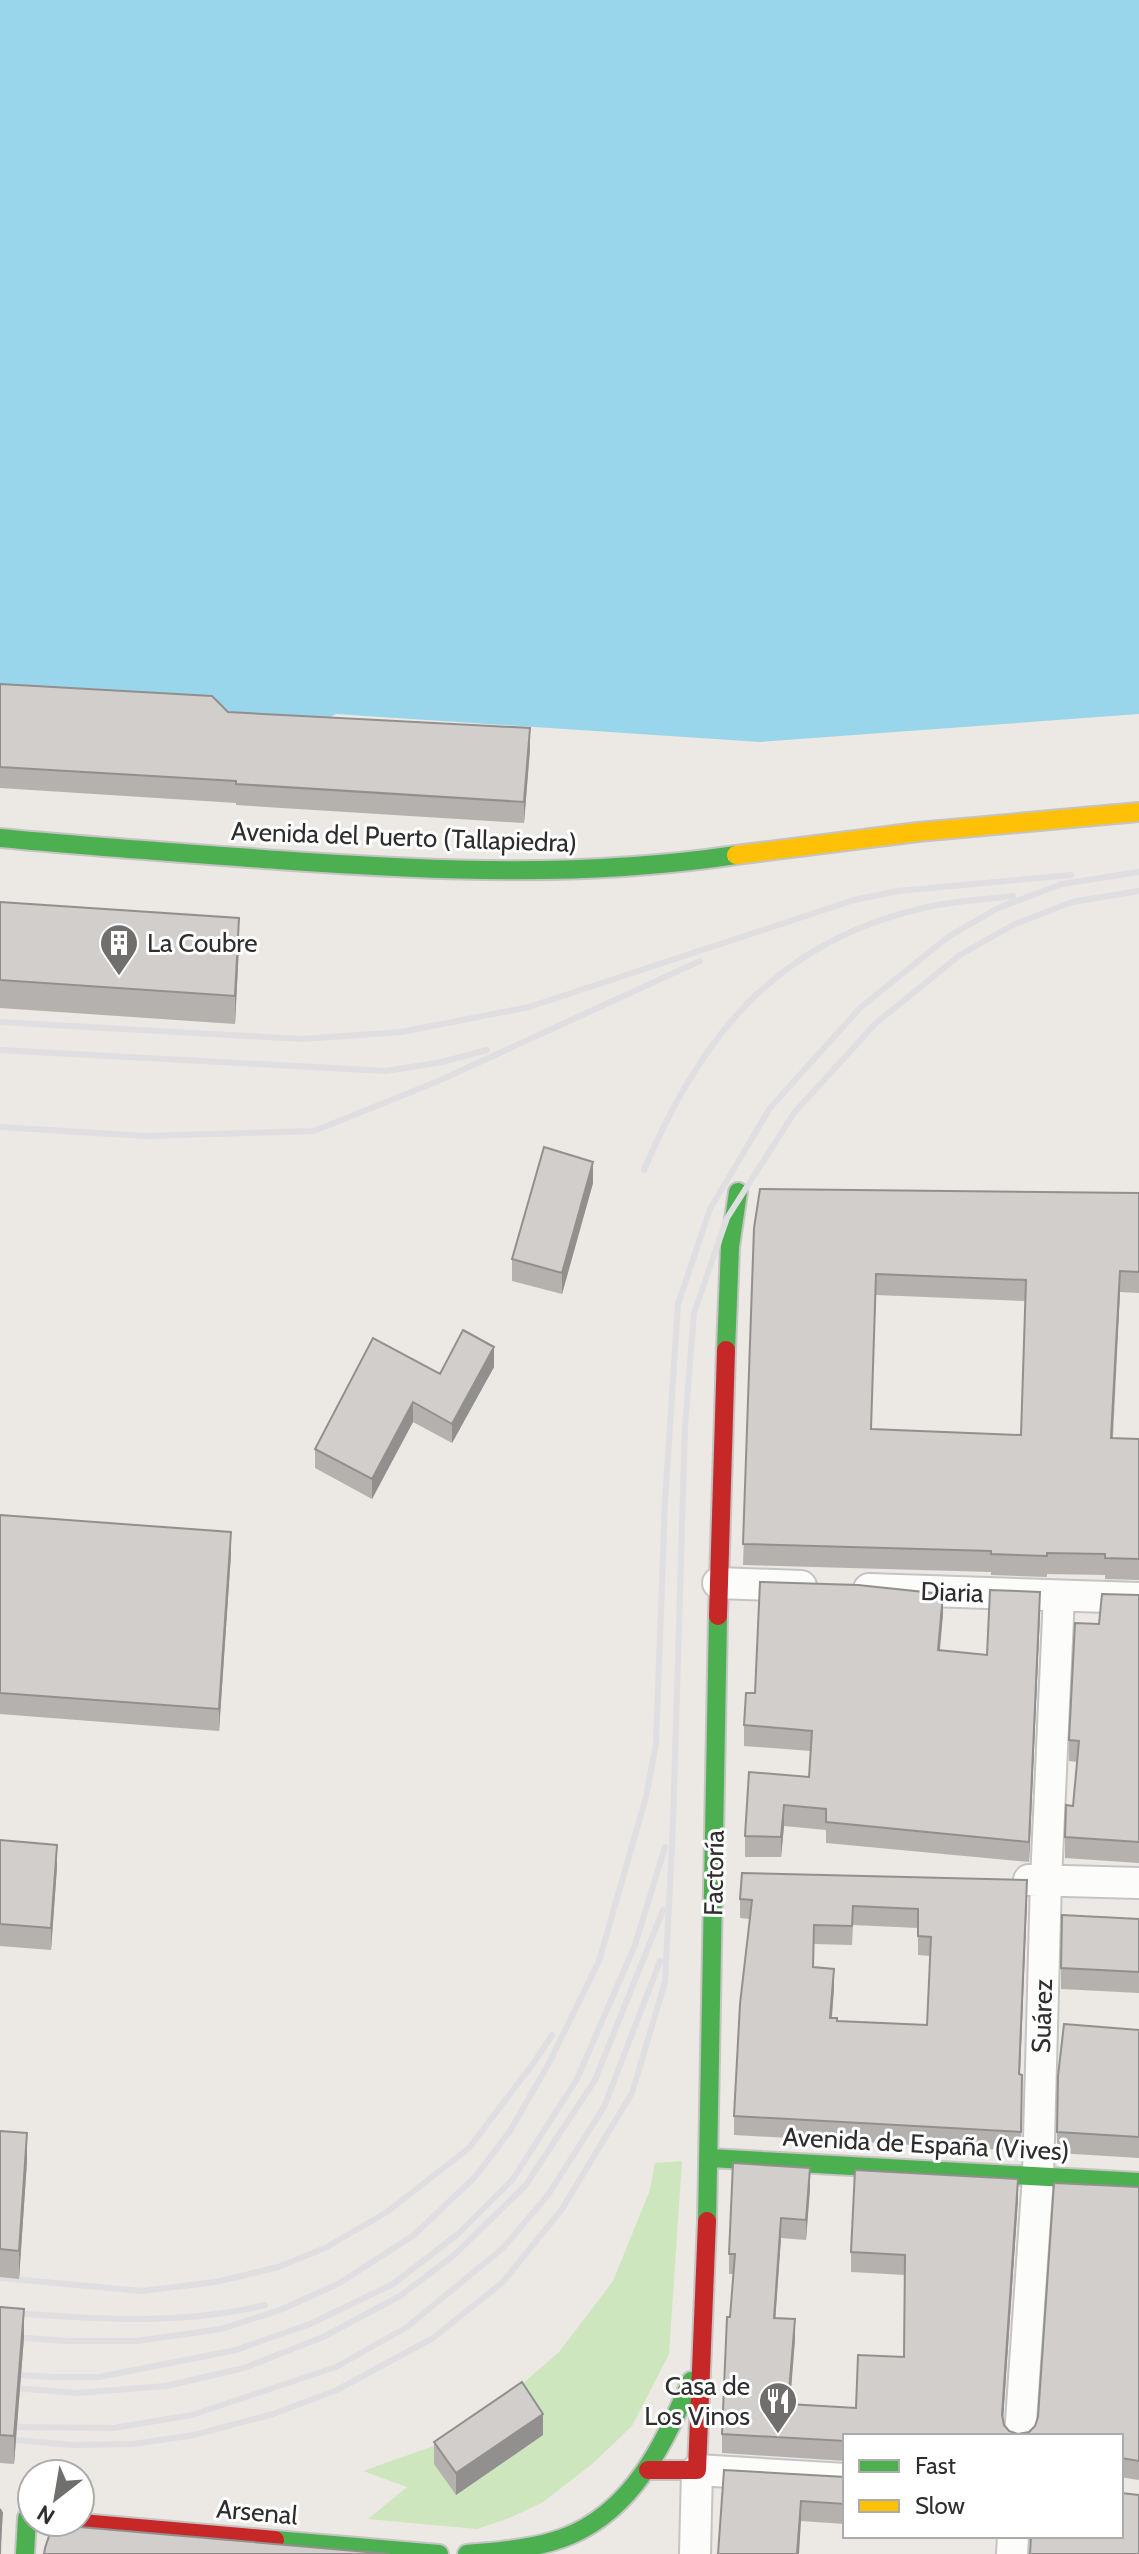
<svg xmlns="http://www.w3.org/2000/svg" width="1139" height="2554" viewBox="0 0 1139 2554" font-family="Cabin,sans-serif">
<style>
.green{fill:#cee6be}
.water{fill:#99d6ec}
.lines{fill:none;stroke-linecap:round;stroke-linejoin:round}
.street-casing{stroke:#c5c4c5;stroke-width:34}
.fast-casing{stroke:#c5c4c5;stroke-width:22}
.slow-casing{stroke:#c5c4c5;stroke-width:22}
.jam-casing{stroke:#c5c4c5;stroke-width:22}
.street{stroke:#fcfcfb;stroke-width:30}
.fast{stroke:#4caf50;stroke-width:18}
.slow{stroke:#ffc107;stroke-width:18}
.jam{stroke:#c62828;stroke-width:18}
.rail{stroke:#dfdfe1;stroke-width:6}
.wall{fill:#b4b1af;fill-rule:evenodd}
.shaded-wall{fill:#92908e}
.building{fill:#d1cecb;stroke:#92908e;stroke-width:2;fill-rule:evenodd}
.labels{text-anchor:middle;dominant-baseline:central;stroke-width:6;stroke-linejoin:round;paint-order:stroke}
.street-label{font-size:26px;fill:#2e2e2e;stroke:#fff}
.poi-label{font-size:26px;fill:#2e2e2e;stroke:#fff;text-anchor:start}
</style>
<rect width="100%" height="100%" fill="#ece8e4"/>
<!-- green -->
<path class="green" d="M682,2161L669,2354L632,2426L591,2465L543,2502L512,2517L477,2529L368,2519L407,2487L363,2471L462,2436L559,2352L613,2281L650,2190L655,2163Z"/>
<!-- water -->
<path class="water" d="M0,0H1139V714L760,742L336,714L305,731L0,694Z"/>
<g class="lines">
<defs>
<path id="street" d="M718,1583L801,1586
M869,1589L1139,1598
M1029,1880L1139,1883
M1020,2436L1038,2176L1046,1880L1059,1596
M695,2554L697,2470L845,2479
M1012,2554L1013,2536"/>
<path id="fast" d="M0,838C92,847 185,853 278,860C432,871 582,878 736,855
M726,1350L730,1247L738,1192
M710,2158L1139,2182
M707,2221L718,1616
M275,2540L439,2554
M25,2554L27,2518
M467,2554C499,2551 533,2549 563,2538C632,2513 665,2443 691,2381"/>
<path id="slow" d="M736,855L918,832L1139,812"/>
<path id="jam" d="M718,1616L726,1350
M648,2470H697L707,2221
M70,2522L275,2540"/>
</defs>
<!-- street casing -->
<use href="#street" class="street-casing"/>
<!-- fast casing -->
<use href="#fast" class="fast-casing"/>
<!-- slow casing -->
<use href="#slow" class="slow-casing"/>
<!-- jam casing -->
<use href="#jam" class="jam-casing"/>
<!-- street -->
<use href="#street" class="street"/>
<!-- fast -->
<use href="#fast" class="fast"/>
<!-- slow -->
<use href="#slow" class="slow"/>
<!-- jam -->
<use href="#jam" class="jam"/>
<!-- rail -->
<path class="rail" d="M0,1022L302,1039L401,1032L529,1007L854,900L898,891L1071,875
M0,1050L386,1071L442,1062L487,1050
M0,1127L145,1136L314,1131L436,1082L700,961
M644,1170C700,1037 775,942 923,908C952,901 983,900 1013,896
M0,2278L142,2291L216,2282L278,2267L325,2248L387,2212L469,2148L535,2061L552,2035
M0,2312C88,2319 179,2326 265,2305
M26,2338L68,2341H136L221,2329L280,2310L338,2284L414,2235L475,2177L510,2131L548,2065L599,1961L646,1797L656,1744L665,1502L678,1304L710,1209L770,1108L860,1008L948,937L998,908L1062,884L1139,872
M21,2375L50,2377H99L236,2350L310,2324L393,2284L458,2234L513,2179L577,2079L635,1945L665,1847
M0,2387L78,2393L166,2386L244,2368L323,2337L400,2296L453,2256L525,2186L595,2080L663,1910
M16,2427L114,2428L192,2415L336,2367L407,2327L503,2248L548,2195L604,2107L660,1961
M15,2440L73,2445L133,2444L194,2435L273,2414L337,2390L433,2338L503,2282L562,2209L632,2093L665,1982L673,1824L685,1426L694,1313L727,1218L794,1113L876,1023L960,955L1013,925L1072,902L1139,891"/>
</g>
<!-- wall -->
<path class="wall" d="M0,684L530,749L524,823L236,805V803L0,788Z
M0,902L239,946L235,1024L0,1008Z
M593,1183L562,1294L512,1281V1259Z
M1139,1193V1293L1120,1292L1113,1438L1139,1439V1580L1105,1579V1575L1047,1574V1577L991,1575V1572L743,1565L754,1228ZM876,1295L1025,1301L1021,1435L871,1429Z
M494,1367L452,1443L413,1422L372,1499L315,1468V1449L440,1374Z
M0,1515L231,1554L219,1731L0,1714Z
M1139,1595V1863L1065,1858V1837L1073,1806L1077,1762L1069,1761V1740L1099,1624Z
M1040,1612L1029,1862L826,1843V1830L784,1826L781,1857H745V1836L809,1777L811,1751L744,1746V1725L755,1693L943,1614L939,1651L987,1655Z
M0,1840L57,1867L51,1950L0,1946Z
M740,1899H1027L1020,2074L1022,2075L1021,2151L734,2135V2116L750,1919L740,1918ZM853,1925L918,1928V1955L930,1956L927,2025L837,2021L832,2018L834,1988L814,1967V1944L852,1945Z
M1139,1919V1993L1061,1989V1968Z
M1139,2030V2158L1057,2153V2132Z
M0,2131L27,2161L19,2279L0,2277Z
M1139,2187V2480L845,2436V2461L722,2453V2434L733,2274H729V2254L810,2188L806,2240L781,2238L775,2318L795,2339L790,2405L856,2408L904,2357L905,2275L851,2272V2252L1018,2199L1003,2420L1004,2425L1009,2431L1018,2434L1029,2432L1035,2426Z
M0,2307L24,2337L14,2464L0,2463Z
M543,2435L456,2495L434,2464V2442Z
M724,2470L845,2477V2524L801,2521Z"/>
<!-- shaded-wall -->
<path class="shaded-wall" d="M530,728V749L524,823V802Z
M239,918V946L235,1024V996Z
M593,1162V1183L562,1294V1273Z
M1120,1271V1292L1111,1459V1438Z
M494,1347V1367L452,1443V1424Z
M413,1402V1422L372,1499V1479Z
M231,1532V1554L219,1731V1709Z
M1040,1592V1612L1029,1862V1842Z
M943,1594V1614L938,1671V1650Z
M784,1805V1826L781,1857V1837Z
M57,1845V1867L51,1950V1928Z
M1027,1880V1899L1019,2093V2074Z
M834,1969V1988L830,2037V2018Z
M27,2133V2161L19,2279V2251Z
M810,2168V2188L806,2240V2220Z
M1018,2179V2199L1002,2435V2415Z
M781,2218V2238L774,2338V2318Z
M24,2309V2337L14,2464V2436Z
M795,2319V2339L788,2424V2404Z
M543,2414V2435L456,2495V2473Z
M801,2501V2521L799,2554H797Z
M2,2513L1,2554H0V2543Z"/>
<!-- building -->
<path class="building" d="M0,684L212,696L228,712L530,728L524,802L236,784V781L0,767Z
M0,902L239,918L235,996L0,980Z
M544,1147L593,1162L562,1273L512,1259Z
M760,1189L1139,1193V1272L1120,1271L1111,1438L1139,1439V1559L1105,1558V1554L1047,1553V1556L991,1554V1551L743,1544L754,1228ZM876,1274L1026,1280L1021,1435L871,1429Z
M463,1330L494,1347L452,1424L413,1402L372,1479L315,1449L373,1338L440,1374Z
M0,1515L231,1532L219,1709L0,1693Z
M760,1582L858,1585L943,1594L938,1650L987,1655L990,1590L1040,1592L1029,1842L826,1822V1809L784,1805L781,1837L745,1836L749,1772L809,1777L812,1731L744,1725L746,1693H755Z
M1102,1594L1139,1595V1842L1065,1837L1066,1805L1073,1806L1079,1741L1069,1740L1075,1623L1099,1624Z
M0,1840L57,1845L51,1928L0,1924Z
M742,1873L1027,1880L1019,2074L1022,2075L1021,2132L734,2116L740,2004L752,1900L740,1899ZM853,1906L918,1909V1936L931,1937L927,2025L837,2021V2018H830L834,1969L813,1967L814,1925L852,1926Z
M1062,1915L1139,1919V1972L1061,1968Z
M1064,2024L1139,2030V2137L1057,2132L1058,2076Z
M0,2131L27,2133L19,2251L0,2249Z
M733,2163L810,2168L806,2220L781,2218L774,2318L795,2319L788,2404L856,2408L858,2355L904,2357L905,2255L851,2252L855,2170L1018,2179L1002,2415L1004,2425L1009,2431L1018,2434L1029,2432L1035,2426L1038,2417L1054,2183L1139,2187V2461L1121,2458V2436H845V2441L722,2434L727,2317H730L735,2254H729Z
M0,2307L24,2309L14,2436L0,2435Z
M522,2382L543,2414L456,2473L434,2442Z
M724,2470L845,2477V2504L801,2501L797,2554H718Z
M1121,2493L1139,2495V2554H1030L1031,2536H1121Z
M0,2509L2,2513L0,2543Z
M50,2522H59L68,2526L390,2554H44L45,2548L49,2536Z"/>
<!-- icons -->
<defs>
<symbol id="building-pin" viewBox="-11 -11 22 30"><path d="M0 17L-7.5 6A9.5 9.5 0 1 1 7.5 6Z" fill="#706f6e" stroke="#fff"/><path d="M-4-6H4V6H1V3H-1V6H-4ZM-2.5-4.3h1.7v1.8h-1.7ZM.8-4.3h1.7v1.8H.8ZM-2.5-1h1.7V.8h-1.7ZM.8-1h1.7V.8H.8Z" fill="#fff"/></symbol>
<symbol id="restaurant-pin" viewBox="-11 -11 22 30"><path d="M0 17L-7.5 6A9.5 9.5 0 1 1 7.5 6Z" fill="#706f6e" stroke="#fff"/><path d="M-5-6h1v4h1v-4h1v4h1v-4h1v5L-1.5 .5V6h-2V.5L-5-1ZM5-6V6H3V1.5H1.5Q1.5-4 5-6Z" fill="#fff"/></symbol>
</defs>
<g fill-rule="evenodd">
<use href="#building-pin" x="97" y="921" width="44" height="60"/>
<use href="#restaurant-pin" x="756" y="2379" width="44" height="60"/>
</g>
<g class="labels">
<!-- street labels -->
<g class="street-label">
<text transform="translate(404 837) rotate(2)">Avenida del Puerto (Tallapiedra)</text>
<text transform="translate(952 1592) rotate(2)">Diaria</text>
<text transform="translate(714 1873) rotate(-89)">Factoría</text>
<text transform="translate(1042 2016) rotate(-88)">Suárez</text>
<text transform="translate(926 2144) rotate(3)">Avenida de España (Vives)</text>
<text transform="translate(257 2512) rotate(5)">Arsenal</text>
</g>
<!-- poi labels -->
<g class="poi-label">
<text x="147" y="943">La Coubre</text>
<text x="750" y="2386" text-anchor="end">Casa de<tspan x="750" dy="30">Los Vinos</tspan></text>
</g>
</g>
<!-- legend -->
<rect x="843" y="2434" width="280" height="104" fill="#ffffff" stroke="#ababab" stroke-width="2"/>
<rect x="859" y="2460" width="40" height="12" fill="#4caf50" stroke="#ababab" stroke-width="2"/>
<text x="915" y="2474" font-size="24" fill="#2e2e2e">Fast</text>
<rect x="859" y="2500" width="40" height="12" fill="#ffc107" stroke="#ababab" stroke-width="2"/>
<text x="915" y="2514" font-size="24" fill="#2e2e2e">Slow</text>
<!-- north arrow -->
<g transform="translate(56 2498) rotate(211)"><circle r="38" fill="#ffffff" stroke="#ababab" stroke-width="2"/>
<path d="M0-6L14 30L0 20L-14 30Z" fill="#706f6e"/>
<text y="-12" font-size="22" font-weight="bold" text-anchor="middle" fill="#2e2e2e">N</text>
</g>
</svg>
